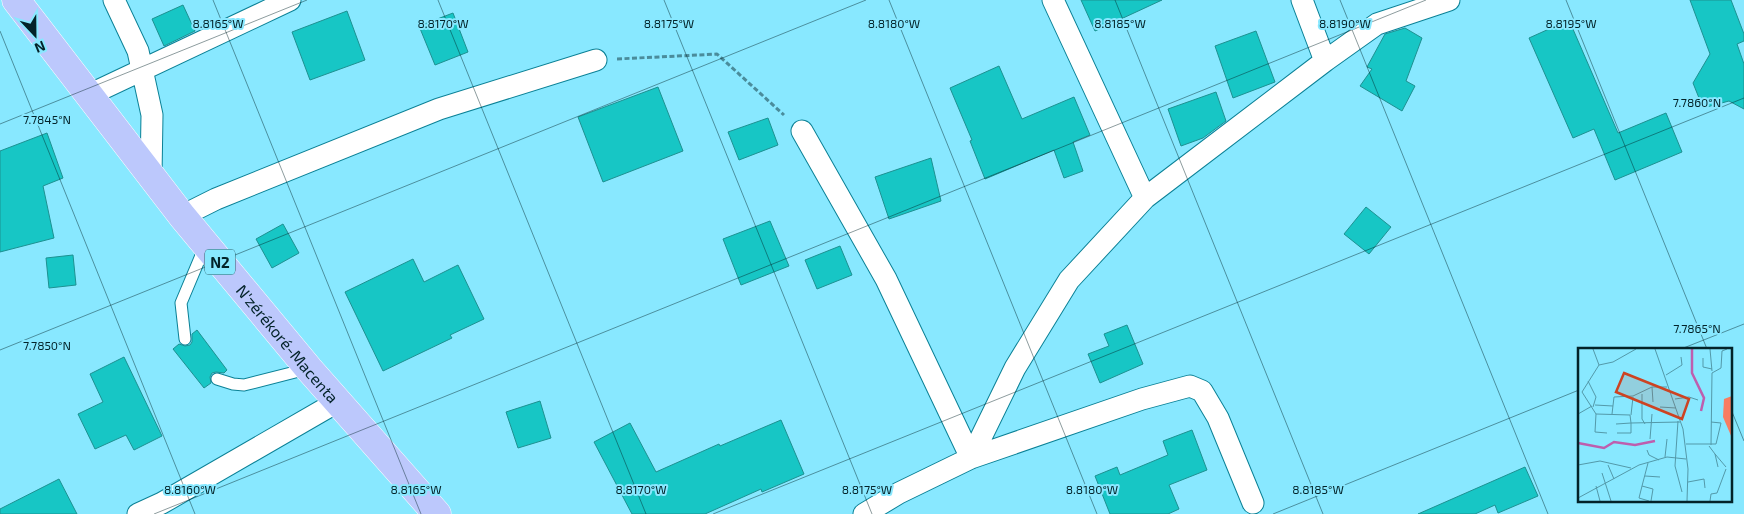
<svg xmlns="http://www.w3.org/2000/svg" width="1744" height="514" viewBox="0 0 1744 514" font-family="'Exo 2',sans-serif">
<style>
.building{fill:#17c6c5;stroke:#1d9191}
.lines{fill:none;stroke-linecap:round;stroke-linejoin:round}
.service-casing{stroke:#0b8196;stroke-width:13}
.minor-casing{stroke:#0b8196;stroke-width:23}
.trunk-casing{stroke:#fff;stroke-width:29}
.path{stroke:#4a8c9b;stroke-width:3;stroke-dasharray:5 2.5;stroke-linecap:butt}
.service{stroke:#fff;stroke-width:11}
.minor{stroke:#fff;stroke-width:21}
.trunk{stroke:#bcc8fc;stroke-width:28}
.ticks{fill:none;stroke:#032329;stroke-width:1;stroke-opacity:0.45}
.labels{text-anchor:middle;dominant-baseline:central;stroke-width:4;stroke-linejoin:round;paint-order:stroke}
.shield{fill:#88e8ff;stroke:#2b5e69;stroke-width:1}
.shield-label{font-size:15px;font-weight:bold;fill:#032329}
.street-label{font-size:16px;fill:#032329;stroke:#88e8ff}
.inset-river{fill:none;stroke:#be5eae;stroke-width:2.5}
.inset-road{fill:none;stroke:#5399a9;stroke-width:1}
.view{fill:#cd4322;fill-opacity:0.15;stroke:#cd4322;stroke-width:2.5}
.inset-edge{fill:none;stroke:#032329;stroke-width:2.5}
.ticks-label{font-size:12px;text-anchor:middle;fill:#032329;stroke:#88e8ff;stroke-width:4;stroke-linejoin:round;paint-order:stroke}
</style>
<rect width="100%" height="100%" fill="#88e8ff"/>
<!-- building -->
<path class="building" d="M1081,0H1162L1095,31Z
M1690,0H1731L1744,34V41L1737,44L1744,64V109L1729,101L1703,108L1693,83L1710,54Z
M183,5L195,31L164,46L152,19Z
M347,11L365,60L310,80L292,32Z
M453,13L468,52L435,65L419,26Z
M1569,20L1618,133L1666,113L1682,152L1615,180L1594,129L1573,138L1529,38Z
M1405,28L1422,38L1406,81L1415,86L1402,111L1360,86L1372,69L1367,67L1385,34Z
M1256,31L1275,82L1233,98L1215,46Z
M999,66L1022,119L1074,97L1090,135L1073,142L1083,171L1064,178L1054,150L985,179L970,141L972,140L950,88Z
M658,87L683,151L603,182L578,117Z
M1216,92L1226,121L1203,138L1181,146L1168,109Z
M768,118L778,145L739,160L728,132Z
M47,133L63,178L43,186L54,238L0,252V151Z
M931,158L941,201L889,219L875,177Z
M1366,207L1391,227L1369,254L1344,234Z
M770,221L789,266L741,285L723,239Z
M283,224L299,253L272,268L256,239Z
M840,246L852,275L817,289L805,260Z
M73,255L76,285L49,288L46,258Z
M413,259L424,282L458,265L484,319L450,335L452,338L383,371L345,292Z
M1127,325L1143,364L1100,383L1088,354L1109,346L1104,334Z
M197,330L227,370L224,373L216,372L212,373L210,377L211,383L204,388L173,349L179,344L185,346L190,345L192,342V334Z
M124,357L162,436L134,450L126,435L95,449L78,414L103,402L90,374Z
M540,401L551,438L518,448L506,412Z
M781,420L804,474L762,492L761,489L705,514H632L594,442L630,423L656,472L719,444L720,446Z
M1192,430L1207,470L1169,485L1179,509L1168,514H1110L1095,476L1117,467L1120,475L1168,455L1163,441Z
M1525,467L1538,496L1498,513L1495,505L1475,514H1418Z
M59,479L77,514H0V509Z"/>
<g class="lines">
<defs>
<path id="service" d="M185,339L181,303L205,246
M217,379L233,384L244,385L307,369"/>
<path id="minor" d="M114,0L138,51L152,115L151,176
M1053,0L1145,198
M1302,0L1325,61
M89,95L290,0
M802,131L886,279L971,458L899,493L864,514
M182,216L216,199L439,109L596,60
M971,458L1015,368L1069,280L1145,198L1325,61L1377,24L1449,0
M971,458L1142,399L1190,386L1202,391L1218,418L1253,503
M138,514L162,503L337,402"/>
<g id="trunk">
<path id="s1" d="M16,0L182,216L309,369L437,514"/>
</g>
</defs>
<!-- service casing -->
<use href="#service" class="service-casing"/>
<!-- minor casing -->
<use href="#minor" class="minor-casing"/>
<!-- trunk casing -->
<use href="#trunk" class="trunk-casing"/>
<!-- path -->
<path class="path" d="M617,59L717,54L784,115"/>
<!-- service -->
<use href="#service" class="service"/>
<!-- minor -->
<use href="#minor" class="minor"/>
<!-- trunk -->
<use href="#trunk" class="trunk"/>
</g>
<!-- ticks -->
<path class="ticks" d="M213,0L421,514M438,0L646,514M664,0L872,514M889,0L1097,514M1115,0L1323,514M1340,0L1548,514M1566,0L1707,349M0,31L195,514M0,124L307,0M1681,349L1744,324M0,350L866,0M1730,407L1744,441M154,514L1426,0M713,514L1744,98M1273,514L1579,390"/>
<g class="labels">
<!-- shield labels -->
<rect class="shield" x="205" y="249.5" width="30" height="25" rx="4"/>
<g class="shield-label">
<text x="220" y="262">N2</text>
</g>
<!-- street labels -->
<g class="street-label">
<text stroke="none"><textPath href="#s1" startOffset="438">N'zérékoré-Macenta</textPath></text>
</g>
</g>
<!-- overview -->
<g transform="translate(1578 348)">
<rect width="154" height="154" fill="#88e8ff"/>
<path d="M154,48V90L145,69L146,51Z" fill="#f87d61"/>
<path class="inset-river" d="M114,1V25L126,50L123,63M0,95L26,100L36,94L57,97L77,93"/>
<path class="inset-road" d="M15,1L21,17M58,1L35,14L21,17L4,44L18,66L52,67L53,75L102,74M77,1L105,81L110,121L109,153M132,1L134,23M125,10V19L134,21M88,27L104,17L103,9M10,33L18,49L15,59M64,46V71L67,76M97,51L111,49L120,52M75,54L74,39H89M17,57L35,58M82,59L98,60M0,66L14,58M18,66L17,84L29,85M34,66L36,49L55,48L74,39M53,67L55,49M100,73L97,118L104,144M38,76L53,75V85H39M72,91L74,66M108,96H138L143,75L133,74M133,97L134,25L143,20L144,3L149,1M131,98L137,106L140,119M69,102L71,107L81,112M137,106L148,119M87,109L89,91M70,115L64,138L75,141L73,153M0,117L22,113L53,120M30,117L36,131M24,125L33,153M67,128L82,129M110,134L126,131L127,140M18,138L22,153M64,138L61,150L71,153M0,150L61,117L89,109L108,111M132,153L133,146L139,145L148,121"/>
<path class="view" d="M46,25L111,51L104,71L38,44Z"/>
<rect width="154" height="154" class="inset-edge"/>
</g>
<g class="ticks-label">
<text x="218" y="28">8.8165°W</text>
<text x="443" y="28">8.8170°W</text>
<text x="669" y="28">8.8175°W</text>
<text x="894" y="28">8.8180°W</text>
<text x="1120" y="28">8.8185°W</text>
<text x="1571" y="28">8.8195°W</text>
<text x="1345" y="28">8.8190°W</text>
<text x="1697" y="107">7.7860°N</text>
<text x="47" y="124">7.7845°N</text>
<text x="1697" y="333">7.7865°N</text>
<text x="47" y="350">7.7850°N</text>
<text x="190" y="494">8.8160°W</text>
<text x="416" y="494">8.8165°W</text>
<text x="641" y="494">8.8170°W</text>
<text x="867" y="494">8.8175°W</text>
<text x="1092" y="494">8.8180°W</text>
<text x="1318" y="494">8.8185°W</text>
</g>
<!-- north arrow -->
<g transform="translate(35 35) rotate(158)" stroke="#88e8ff" stroke-width="4" paint-order="stroke">
<path d="M0-4L9 19L0 12L-9 19Z" fill="#032329"/>
<text y="-8" font-size="14" font-weight="bold" text-anchor="middle" fill="#032329">N</text>
</g>
</svg>
